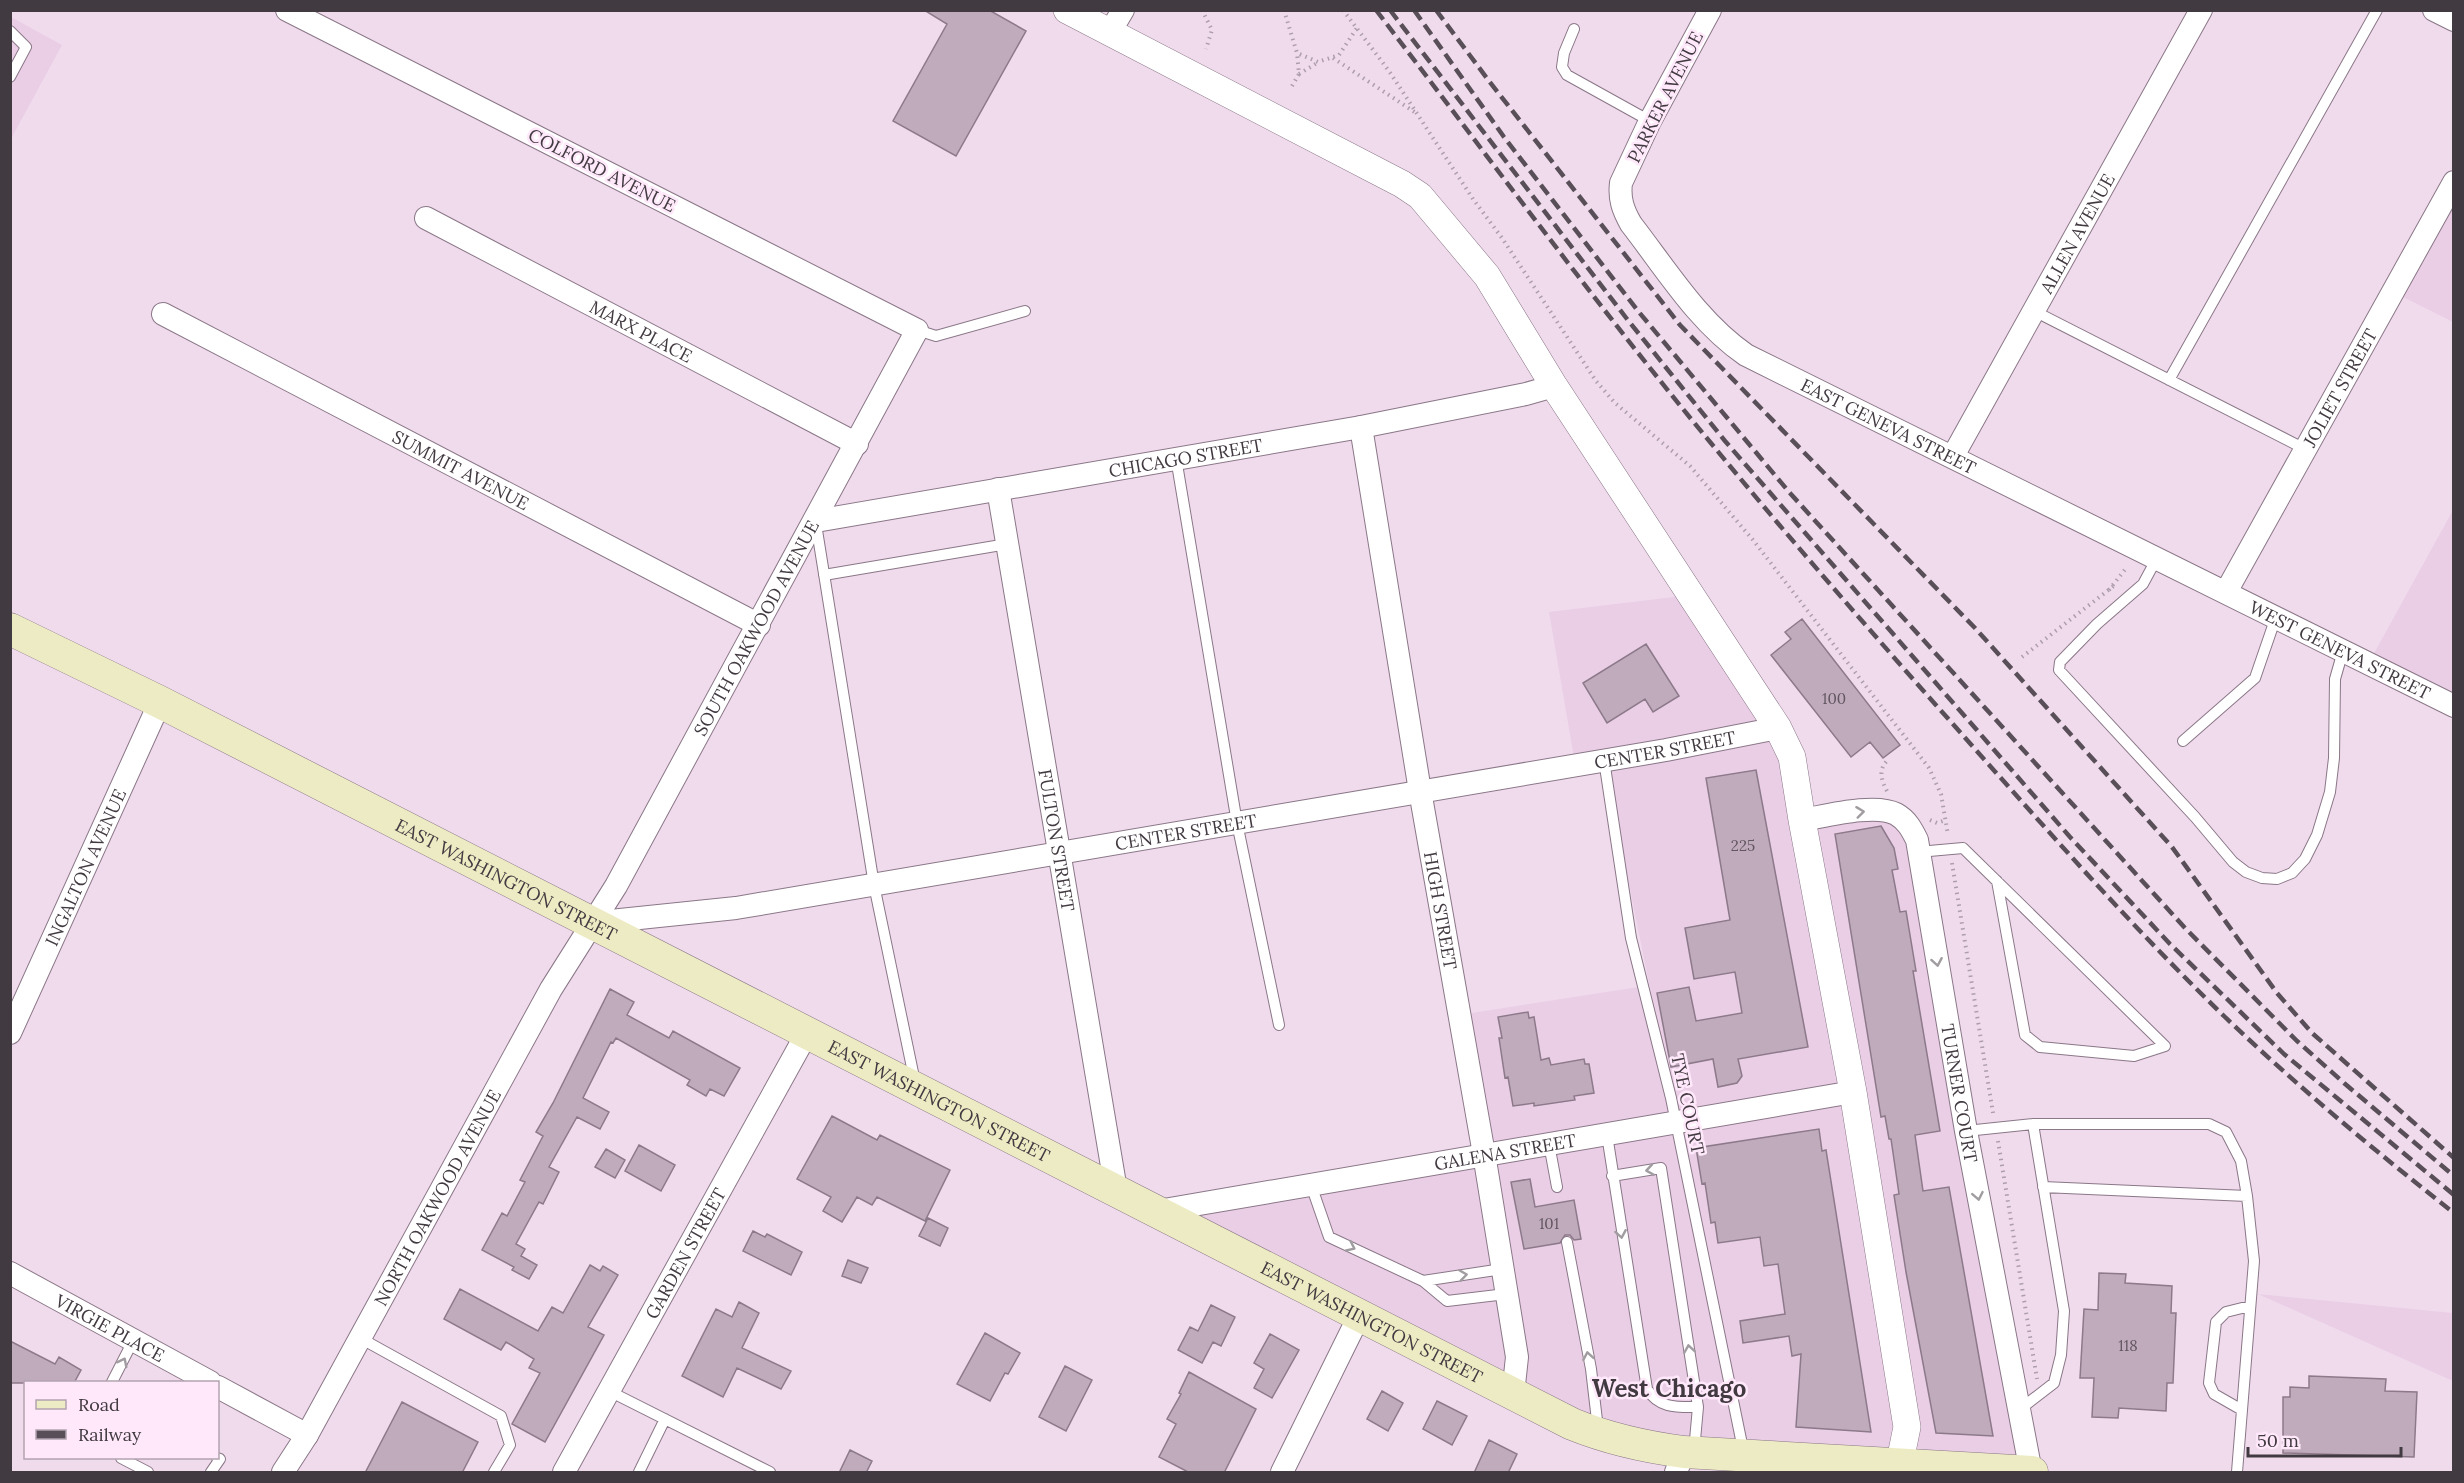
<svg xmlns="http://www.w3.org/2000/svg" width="2464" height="1483" viewBox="0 0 2464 1483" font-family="Lora,serif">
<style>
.built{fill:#eacee6}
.building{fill:#c0abbd;stroke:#8c7989;stroke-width:1.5}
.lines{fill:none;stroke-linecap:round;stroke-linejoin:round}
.service-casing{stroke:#8a7787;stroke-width:12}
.minor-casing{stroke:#8a7787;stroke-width:24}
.tertiary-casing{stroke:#8a7787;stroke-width:28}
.secondary-casing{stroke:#8a7787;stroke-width:33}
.path{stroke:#ae9eac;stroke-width:4;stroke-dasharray:1.5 4.5;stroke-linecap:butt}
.service{stroke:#fff;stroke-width:10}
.minor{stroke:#fff;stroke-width:22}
.tertiary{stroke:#fff;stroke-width:27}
.secondary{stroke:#edebc3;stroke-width:32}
.rail{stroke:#594f58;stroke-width:4.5;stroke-dasharray:12 6;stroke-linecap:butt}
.oneway{stroke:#a09ca0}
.labels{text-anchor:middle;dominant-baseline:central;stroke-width:5;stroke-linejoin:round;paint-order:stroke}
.number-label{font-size:15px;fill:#625660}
.street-label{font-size:18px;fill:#423a41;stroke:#fee8fa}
.district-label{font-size:24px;font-weight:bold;fill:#423a41;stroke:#fee8fa}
</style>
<rect width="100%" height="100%" fill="#f0dbed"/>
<!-- built -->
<path class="built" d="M11,17L62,45L11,139Z
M2453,198V322L2399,295Z
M2453,510V698L2372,657Z
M1682,596L1768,723L1574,758L1549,612Z
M1778,728L1802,819L1879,810L1910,825L2024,1472L1744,1455L1604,760Z
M1645,986L1671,1119L1488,1148L1465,1014Z
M1672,1129L1739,1450L1669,1446L1519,1390L1490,1158Z
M1479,1161L1511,1354L1509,1385L1174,1214Z
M2258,1294L2453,1313V1381Z"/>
<!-- building -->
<path class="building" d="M924,10H989L1026,31L956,156L893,121L947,24Z
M1802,619L1900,745L1883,758L1870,742L1851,757L1771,655L1791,639L1785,632Z
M1646,644L1679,696L1653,712L1645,699L1607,723L1583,683Z
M1756,770L1808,1047L1738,1059L1742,1076L1737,1083L1718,1087L1713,1059L1671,1067L1657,993L1689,987L1696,1021L1742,1013L1735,972L1694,979L1685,928L1730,920L1706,778Z
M1881,826L1894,848L1898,869L1892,870L1900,912L1906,911L1916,971H1913L1940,1131L1915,1135L1923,1191L1949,1187L1993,1436L1936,1433L1906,1272L1894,1195L1899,1194L1891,1139H1889L1885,1116L1881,1117L1835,834Z
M610,989L634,1002L627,1015L669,1038L673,1031L740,1068L724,1096L710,1089L706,1096L687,1085L690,1080L616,1038L613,1043L611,1042L583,1098L609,1112L600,1129L577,1117L549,1167L559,1172L543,1204L539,1202L516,1244L525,1249L521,1256L537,1265L529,1279L512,1270L514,1267L482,1250L502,1213L507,1216L525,1182L520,1180L543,1136L536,1132L553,1103Z
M1528,1012L1529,1018L1534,1017L1541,1060L1549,1058L1551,1065L1584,1059L1585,1064H1589L1594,1093L1574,1096L1575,1100L1534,1106V1103L1513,1106L1508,1077L1505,1078L1499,1038H1502L1498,1017Z
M832,1116L877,1140L880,1135L950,1170L925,1221L877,1197L872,1205L857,1197L842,1222L823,1211L831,1197L797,1179Z
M1819,1129L1822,1151L1826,1150L1871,1432L1796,1427L1801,1354L1792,1356L1789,1336L1743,1343L1740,1321L1785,1314L1778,1264L1764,1266L1760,1237L1718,1243L1715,1222L1711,1223L1705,1183L1702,1184L1696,1148Z
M639,1145L675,1165L661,1191L625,1171Z
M606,1149L625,1160L615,1178L595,1167Z
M1530,1179L1535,1207L1574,1200L1581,1239L1574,1240L1570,1235H1565L1560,1243L1524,1249L1511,1182Z
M928,1218L948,1228L940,1246L919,1236Z
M753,1231L765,1237L767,1234L802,1252L791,1275L743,1251Z
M848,1260L868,1268L861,1283L842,1276Z
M590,1265L600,1271L603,1266L618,1275L588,1327L604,1335L545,1442L512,1424L540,1373L529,1368L534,1359L506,1342L501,1350L444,1319L460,1289L538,1331L552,1307L563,1313Z
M2099,1273L2126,1274L2125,1283L2172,1286L2171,1313H2176L2173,1383H2167L2166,1411L2119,1408L2118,1418L2092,1417L2094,1378H2080L2084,1309L2098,1310Z
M739,1302L759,1313L742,1348L791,1371L781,1389L737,1368L723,1397L682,1376L716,1309L732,1317Z
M1211,1305L1235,1317L1221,1346L1213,1342L1202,1363L1178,1350L1190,1327L1198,1331Z
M985,1333L1020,1353L1008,1374L1005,1373L990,1401L957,1384Z
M1270,1334L1299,1350L1272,1398L1254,1388L1264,1369L1254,1363Z
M10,1341L55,1364L59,1357L81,1370L74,1383H10Z
M1065,1366L1092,1380L1066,1431L1039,1417Z
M1189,1372L1256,1409L1224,1473H1190L1159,1457L1176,1424L1167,1419L1181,1394L1179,1393Z
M2309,1376L2386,1379L2385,1391L2417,1392L2414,1457L2283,1453V1397H2290V1387L2309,1388Z
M1382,1391L1403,1403L1388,1431L1367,1419Z
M1437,1401L1467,1416L1452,1445L1423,1429Z
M402,1402L478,1442L462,1473H365Z
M1489,1440L1517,1454L1508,1473H1474Z
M850,1450L872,1461L866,1473H839Z"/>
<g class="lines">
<defs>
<path id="service" d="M1574,29L1564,53L1562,67L1567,75L1650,121
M10,31L26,47L10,77
M2034,311L2305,449
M917,330L936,336L1025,311
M2169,380L2377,10
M1176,458L1237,823L1279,1025
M816,524L874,885L915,1082
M2157,558L2143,584L2097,624L2060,662L2059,670L2195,817L2233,862L2246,872L2262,878L2277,879L2292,873L2305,859L2317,835L2330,792L2334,758L2335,679L2343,651
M824,575L1007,544
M2183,741L2255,678L2276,617
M1604,760L1631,938L1671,1098L1744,1454
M1918,852L1963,848L2165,1046L2134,1056L2040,1047L2025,1035L1997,881
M1966,1131L2033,1124H2209L2226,1132L2241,1161L2247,1196L2254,1261L2237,1472
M1607,1135L1647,1389C1659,1409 1678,1407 1698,1407
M1549,1144L1557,1187
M1612,1176L1661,1168L1698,1407L1694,1451
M1311,1185L1329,1237L1423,1281L1447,1301L1506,1294
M2043,1187L2247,1196
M1567,1242L1591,1369L1598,1429
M1423,1281L1502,1269
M360,1338L501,1416L510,1445L494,1472
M112,1382L133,1341
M609,1391L770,1472
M2019,1410L2054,1383L2061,1355L2064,1311L2033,1124
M2242,1410L2214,1394L2209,1383L2216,1322L2226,1312L2250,1306
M121,1458L148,1472
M211,1472L220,1459L217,1458
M639,1472L665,1419"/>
<g id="minor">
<path id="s1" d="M1710,10L1650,121L1621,183C1619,199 1623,210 1631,224C1666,269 1698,322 1746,355L2454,706"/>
<path d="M2434,10L2454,20"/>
<path d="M1110,32L1123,10"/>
<path id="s2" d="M426,218L857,444"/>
<path id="s3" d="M163,314L759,625"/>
<path id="s4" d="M1361,427L1420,791L1484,1154L1517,1357L1513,1394"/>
<path id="s5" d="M1953,456L2201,10"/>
<path id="s6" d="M998,489L1116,1190"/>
<path id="s7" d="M816,521L1361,427L1526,394L1554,386"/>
<path id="s8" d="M2226,592L2454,182"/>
<path id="s9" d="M1802,820C1826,816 1875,803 1896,814C1907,820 1912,830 1917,840L1966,1131L2031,1472"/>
<path id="s10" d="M591,923L736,908L1666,750L1778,728"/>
<path id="s11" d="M10,1033L160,702"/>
<path id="s12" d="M1158,1211L1853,1092"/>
<path id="s13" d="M10,1273L210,1382"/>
<path d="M218,1387L307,1435"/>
<path id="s14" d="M283,1472L307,1435L551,989L616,886L917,330L287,10"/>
<path id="s15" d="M564,1472L807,1033"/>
<path d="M1282,1472L1360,1314"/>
<path d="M1676,1472L1684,1452"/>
</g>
<path id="tertiary" d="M1067,10L1402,184L1420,196L1487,276L1554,386L1778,728L1792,757L1802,820L1853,1092L1907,1427L1899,1466"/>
<g id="secondary">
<path id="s16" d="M10,629L160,702L1572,1424C1609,1439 1645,1447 1684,1452L2032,1472"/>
</g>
</defs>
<!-- service casing -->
<use href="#service" class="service-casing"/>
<!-- minor casing -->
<use href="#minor" class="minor-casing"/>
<!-- tertiary casing -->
<use href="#tertiary" class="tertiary-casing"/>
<!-- secondary casing -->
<use href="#secondary" class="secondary-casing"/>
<!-- path -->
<path class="path" d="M1202,10L1212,30L1206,49
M1284,10L1297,53L1318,62L1339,55L1357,28
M1343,10L1389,71L1473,199L1502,238L1596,381L1615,403L1690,466L1753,540L1929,768L1941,794L1948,835
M1333,58L1416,113
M1299,74L1317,63
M1292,86L1299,74L1297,53
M2109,590L2127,567
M2022,657L2115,585
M1887,791C1881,780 1878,769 1888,760
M1930,820L1937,823L1946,820
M1952,863L1993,1113
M1998,1141L2037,1379"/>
<!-- service -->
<use href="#service" class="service"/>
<!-- minor -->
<use href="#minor" class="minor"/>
<!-- tertiary -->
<use href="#tertiary" class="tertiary"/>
<!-- secondary -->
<use href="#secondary" class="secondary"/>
<!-- rail -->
<path class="rail" d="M1376,10C1488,156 1597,306 1715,448C1799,550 1887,650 1975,749C2056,840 2137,932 2225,1017C2297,1086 2375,1151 2454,1213
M1390,10L1627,319L1725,441L2070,837L2170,944L2284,1054L2454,1195
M1414,10L1504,137L1638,311L1789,492L2185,928L2297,1041L2344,1083L2454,1176
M1436,10L1489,81L1680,325L1975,628L2172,847L2277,993L2312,1033L2454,1158"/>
</g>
<!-- one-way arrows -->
<defs><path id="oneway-chevron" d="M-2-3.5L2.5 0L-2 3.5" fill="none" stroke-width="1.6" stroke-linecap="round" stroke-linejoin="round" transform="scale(1.5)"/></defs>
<g class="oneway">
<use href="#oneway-chevron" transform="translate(1860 812) rotate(-7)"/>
<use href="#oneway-chevron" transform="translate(1937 962) rotate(80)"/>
<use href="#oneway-chevron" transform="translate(1650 1170) rotate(171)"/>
<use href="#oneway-chevron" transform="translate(1978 1196) rotate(79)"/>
<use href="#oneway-chevron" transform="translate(1621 1234) rotate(80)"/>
<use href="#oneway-chevron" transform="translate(1351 1247) rotate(25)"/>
<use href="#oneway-chevron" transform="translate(1463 1275) rotate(-8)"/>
<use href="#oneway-chevron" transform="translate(1689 1349) rotate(-99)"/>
<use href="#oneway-chevron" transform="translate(1588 1356) rotate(-100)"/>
<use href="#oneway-chevron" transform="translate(123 1362) rotate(-63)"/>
</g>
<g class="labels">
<!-- number labels -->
<g class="number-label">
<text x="1834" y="698">100</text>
<text x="1743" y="845">225</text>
<text x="1549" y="1223">101</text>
<text x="2128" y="1345">118</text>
</g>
<!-- street labels -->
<g class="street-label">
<text transform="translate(1665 97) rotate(-63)">PARKER AVENUE</text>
<text transform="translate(602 170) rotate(27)">COLFORD AVENUE</text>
<text stroke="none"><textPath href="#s5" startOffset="255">ALLEN AVENUE</textPath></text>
<text stroke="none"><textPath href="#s2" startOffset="243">MARX PLACE</textPath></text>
<text stroke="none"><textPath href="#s8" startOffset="234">JOLIET STREET</textPath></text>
<text stroke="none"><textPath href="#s1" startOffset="572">EAST GENEVA STREET</textPath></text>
<text stroke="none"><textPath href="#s7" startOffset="375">CHICAGO STREET</textPath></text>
<text stroke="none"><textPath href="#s3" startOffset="336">SUMMIT AVENUE</textPath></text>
<text stroke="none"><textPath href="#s14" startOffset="968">SOUTH OAKWOOD AVENUE</textPath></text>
<text stroke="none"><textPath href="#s1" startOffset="1076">WEST GENEVA STREET</textPath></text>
<text stroke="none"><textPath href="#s10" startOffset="1088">CENTER STREET</textPath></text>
<text stroke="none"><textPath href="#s10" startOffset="602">CENTER STREET</textPath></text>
<text stroke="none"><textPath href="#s6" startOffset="356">FULTON STREET</textPath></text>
<text stroke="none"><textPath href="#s11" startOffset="182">INGALTON AVENUE</textPath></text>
<text stroke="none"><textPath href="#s16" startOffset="556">EAST WASHINGTON STREET</textPath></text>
<text stroke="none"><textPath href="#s4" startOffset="490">HIGH STREET</textPath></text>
<text stroke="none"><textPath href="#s9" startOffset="386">TURNER COURT</textPath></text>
<text stroke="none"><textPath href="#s16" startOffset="1042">EAST WASHINGTON STREET</textPath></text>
<text transform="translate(1688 1104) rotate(78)">TYE COURT</text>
<text stroke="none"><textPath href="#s12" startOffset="352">GALENA STREET</textPath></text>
<text stroke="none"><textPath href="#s14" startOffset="315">NORTH OAKWOOD AVENUE</textPath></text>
<text stroke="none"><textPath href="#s15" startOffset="250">GARDEN STREET</textPath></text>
<text stroke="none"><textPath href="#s16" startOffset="1528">EAST WASHINGTON STREET</textPath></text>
<text stroke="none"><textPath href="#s13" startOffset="114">VIRGIE PLACE</textPath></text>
</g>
<!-- district labels -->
<g class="district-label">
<text x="1669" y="1388">West Chicago</text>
</g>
</g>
<!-- border -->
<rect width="2464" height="1483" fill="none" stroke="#423a41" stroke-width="24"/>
<!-- legend -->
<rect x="24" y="1381" width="195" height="78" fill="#fee8fa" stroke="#b3a2b0" stroke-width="1.5"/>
<rect x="36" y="1400" width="30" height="9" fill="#edebc3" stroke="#b3a2b0" stroke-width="1.5"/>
<text x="78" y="1411" font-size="18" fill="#423a41">Road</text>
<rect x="36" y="1430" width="30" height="9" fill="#594f58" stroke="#b3a2b0" stroke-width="1.5"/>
<text x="78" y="1441" font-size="18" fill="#423a41">Railway</text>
<!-- scale -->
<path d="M2248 1447v9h153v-9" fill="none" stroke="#423a41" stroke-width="3"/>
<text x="2257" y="1447" font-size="18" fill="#423a41" stroke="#fee8fa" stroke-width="4.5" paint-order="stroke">50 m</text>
</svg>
